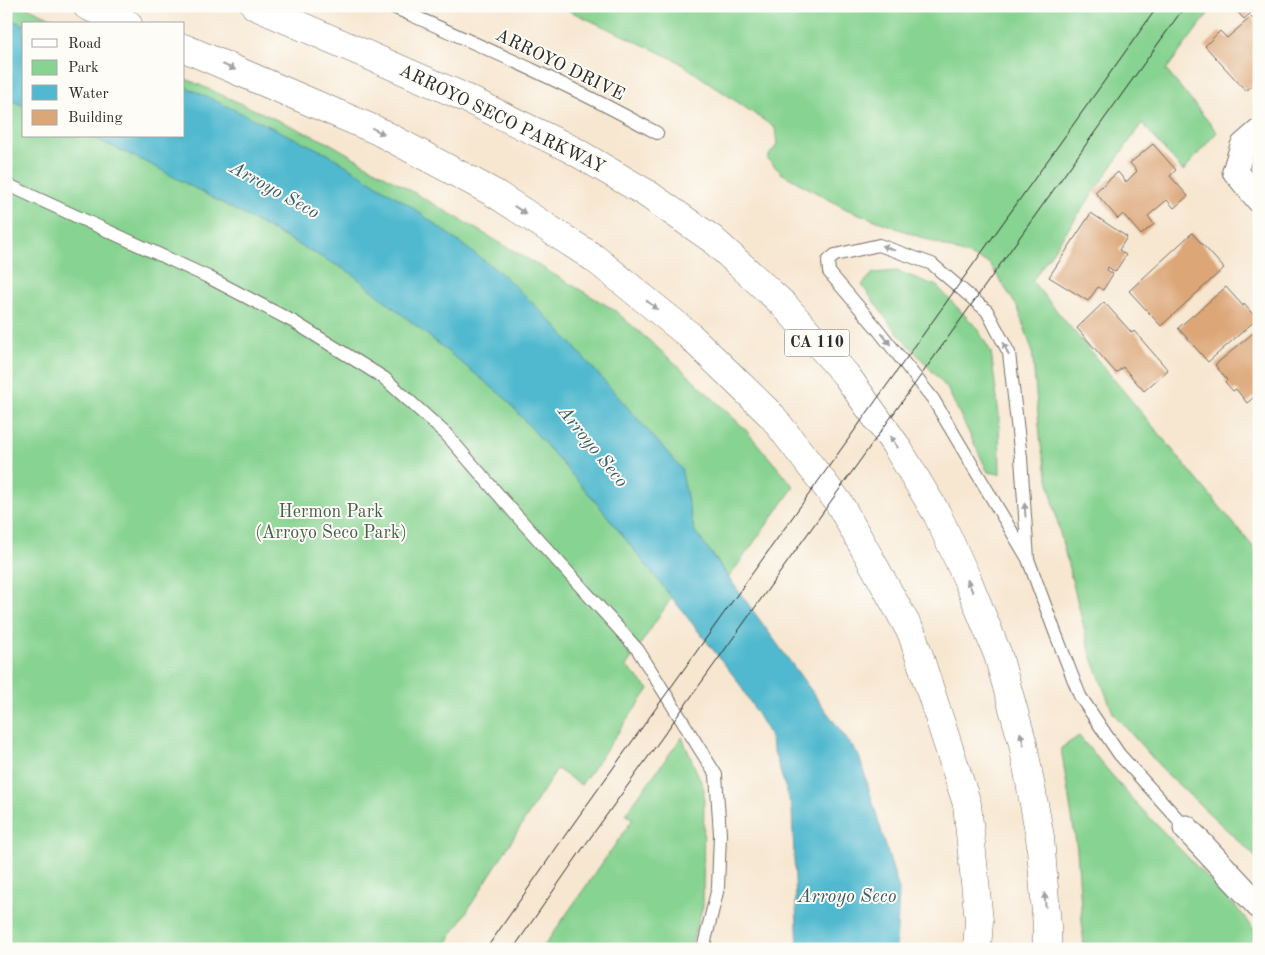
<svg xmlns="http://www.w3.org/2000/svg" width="1265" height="955" viewBox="0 0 1265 955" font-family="'Old Standard TT',serif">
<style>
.green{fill:#87d391;stroke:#597f5e}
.water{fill:#51b9cf;stroke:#3e727d}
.building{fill:#dca677}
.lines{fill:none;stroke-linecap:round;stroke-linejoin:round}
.service-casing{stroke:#726d65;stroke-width:14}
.minor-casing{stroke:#726d65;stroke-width:27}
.motorway-casing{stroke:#726d65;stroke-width:29}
.service{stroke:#fff;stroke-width:12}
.minor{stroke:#fff;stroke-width:25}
.motorway{stroke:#fff;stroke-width:28}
.tram{stroke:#2b2b2b;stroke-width:1}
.oneway{fill:#a0a0a0}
.labels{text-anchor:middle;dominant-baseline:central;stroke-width:4;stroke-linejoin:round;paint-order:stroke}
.shield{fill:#fdfcf7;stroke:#6a6a68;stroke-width:1}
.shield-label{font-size:16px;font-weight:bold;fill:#2b2b2b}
.street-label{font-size:18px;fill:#2b2b2b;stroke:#fdfcf7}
.park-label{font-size:18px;fill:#475d4a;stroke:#fdfcf7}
.water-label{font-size:19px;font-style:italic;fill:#385d64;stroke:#fdfcf7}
</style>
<rect width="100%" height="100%" fill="#fdfcf7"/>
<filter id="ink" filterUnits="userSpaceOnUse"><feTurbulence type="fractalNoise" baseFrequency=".02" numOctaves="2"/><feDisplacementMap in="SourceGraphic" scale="10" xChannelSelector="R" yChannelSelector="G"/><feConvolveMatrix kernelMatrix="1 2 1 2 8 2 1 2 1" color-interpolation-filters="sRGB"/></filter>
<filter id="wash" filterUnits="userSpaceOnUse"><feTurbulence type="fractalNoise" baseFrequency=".0096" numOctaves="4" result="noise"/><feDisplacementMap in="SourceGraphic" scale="20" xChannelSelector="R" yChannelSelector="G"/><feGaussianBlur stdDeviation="1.12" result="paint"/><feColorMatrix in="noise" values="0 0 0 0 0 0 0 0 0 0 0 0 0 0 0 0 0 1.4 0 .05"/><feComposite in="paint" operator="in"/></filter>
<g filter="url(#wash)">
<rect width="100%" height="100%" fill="#f7e7d1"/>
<!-- green -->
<path class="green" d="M6,6H25L64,24H24V136H184V78L331,144L613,309L684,371L744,428L794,487L729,577L706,546L626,666L649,689L581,785L557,769L443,949H6Z
M559,6H1214L1166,70L1217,132L1183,171L1142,123L1032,281L1259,554V860L1165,772L1113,713L1091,655L1059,529L1041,446L1032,350L1018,308L989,263L846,209L781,173L767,158L777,145L775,128L676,60Z
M897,271L937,286L977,328L991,352L999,415L1000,474L988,472L947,388L890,324L862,285L873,273Z
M1079,736L1132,799L1244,916L1259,936V949H1084L1077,849L1061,748Z
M682,737L704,789L703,906L690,949H542L633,819L625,814Z"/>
<!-- water -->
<path class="water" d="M6,18L24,25V106L6,98Z
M184,86L328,154L409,205L502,274L553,323L681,468L694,530L859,756L899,890L896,949H798L792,809L768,732L737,680L657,579L600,507L505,398L351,273L150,164L90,136H184Z"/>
<g id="blocks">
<!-- building -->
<path class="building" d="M1232,6H1259L1244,19Z
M1251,17L1259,25V65L1257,66L1259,68V79L1246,91L1205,46L1220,31L1227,38Z
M1153,144L1176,170L1170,176L1188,196L1174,208L1167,200L1148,216L1154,224L1141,235L1123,214L1118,219L1095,192L1118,172L1126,182L1137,171L1130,163Z
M1091,213L1127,237L1119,250L1126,255L1115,272L1108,267L1107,270L1113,274L1103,290L1098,287L1088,301L1049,277Z
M1192,233L1224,268L1161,326L1129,291Z
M1226,287L1243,306L1244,304L1257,319L1208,362L1178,328Z
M1104,302L1132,333L1134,331L1168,370L1144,391L1123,367L1116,373L1077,328Z
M1259,328V393L1247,403L1236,389L1233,391L1225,382L1227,380L1215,365Z"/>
</g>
</g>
<g filter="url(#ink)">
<use href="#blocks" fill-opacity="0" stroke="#726d65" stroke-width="1"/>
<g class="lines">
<defs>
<path id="service" d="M391,6C481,46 571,85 657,133
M6,184L208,277L294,322L384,378L446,434L517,516L638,650L716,775L720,834L718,888L703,949
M1028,559L1021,458L1009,353L987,311L932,264L879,245L835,255L828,261L829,272L875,326L933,399L1028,559L1055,632L1080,696L1119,754L1186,828"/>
<path id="minor" d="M1259,132L1243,146L1235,171L1259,200
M1186,828L1259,906"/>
<path id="motorway" d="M87,6L128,24
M255,6L457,94L571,149L646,193L712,239L784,305L846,375L895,444L937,514L968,581L998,655L1023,744L1040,837L1047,926V949
M184,48L378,131L494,193L594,258L689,335L772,416L839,503L912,634L967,804L979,921L977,949"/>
</defs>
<!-- service casing -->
<use href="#service" class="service-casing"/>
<!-- minor casing -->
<use href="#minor" class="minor-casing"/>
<!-- motorway casing -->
<use href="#motorway" class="motorway-casing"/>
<!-- service -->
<use href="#service" class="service"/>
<!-- minor -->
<use href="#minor" class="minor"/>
<!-- motorway -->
<use href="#motorway" class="motorway"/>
<!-- tram -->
<path class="tram" d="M486,949L566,834L1158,6
M513,949L583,848L1185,6"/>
</g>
<!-- one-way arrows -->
<defs><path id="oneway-solid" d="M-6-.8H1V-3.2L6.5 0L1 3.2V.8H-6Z" transform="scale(1.25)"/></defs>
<g class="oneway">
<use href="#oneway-solid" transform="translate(229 67) rotate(23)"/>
<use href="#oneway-solid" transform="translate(378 131) rotate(26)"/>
<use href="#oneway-solid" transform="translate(520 210) rotate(33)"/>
<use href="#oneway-solid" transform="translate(888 248) rotate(-160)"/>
<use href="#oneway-solid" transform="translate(652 305) rotate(39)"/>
<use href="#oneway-solid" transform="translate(886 339) rotate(52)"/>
<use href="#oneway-solid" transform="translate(1006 349) rotate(-113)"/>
<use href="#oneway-solid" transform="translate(894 442) rotate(-124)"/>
<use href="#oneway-solid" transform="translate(1025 510) rotate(-94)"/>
<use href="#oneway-solid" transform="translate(970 586) rotate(-113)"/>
<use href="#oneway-solid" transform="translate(1022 739) rotate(-105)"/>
<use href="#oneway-solid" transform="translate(1045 900) rotate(-95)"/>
</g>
</g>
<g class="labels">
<!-- shield labels -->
<rect class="shield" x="784.5" y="329.5" width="65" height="27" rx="4"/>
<g class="shield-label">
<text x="817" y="343">CA 110</text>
</g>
<!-- street labels -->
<g class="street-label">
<text transform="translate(560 65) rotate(26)">ARROYO DRIVE</text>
<text transform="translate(502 119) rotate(26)">ARROYO SECO PARKWAY</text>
</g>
<!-- park labels -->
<g class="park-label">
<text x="331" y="512">Hermon Park<tspan x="331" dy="21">(Arroyo Seco Park)</tspan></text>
</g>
<!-- water labels -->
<g class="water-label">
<text transform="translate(274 191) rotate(29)">Arroyo Seco</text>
<text transform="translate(592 447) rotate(51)">Arroyo Seco</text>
<text x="847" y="897">Arroyo Seco</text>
</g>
</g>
<!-- margin -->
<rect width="1265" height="955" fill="none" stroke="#fdfcf7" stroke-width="25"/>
<!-- legend -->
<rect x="22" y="22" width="162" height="115" fill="#fdfcf7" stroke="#a9a8a5"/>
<rect x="32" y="39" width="25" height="8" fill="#ffffff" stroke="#a9a8a5"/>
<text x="68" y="48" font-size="15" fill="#2b2b2b">Road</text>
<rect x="32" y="60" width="25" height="15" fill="#87d391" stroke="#a9a8a5"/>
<text x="68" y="72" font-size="15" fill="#2b2b2b">Park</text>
<rect x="32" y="85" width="25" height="15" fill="#51b9cf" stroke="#a9a8a5"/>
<text x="68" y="98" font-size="15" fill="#2b2b2b">Water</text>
<rect x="32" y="110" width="25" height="15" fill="#dca677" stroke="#a9a8a5"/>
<text x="68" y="122" font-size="15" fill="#2b2b2b">Building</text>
</svg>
